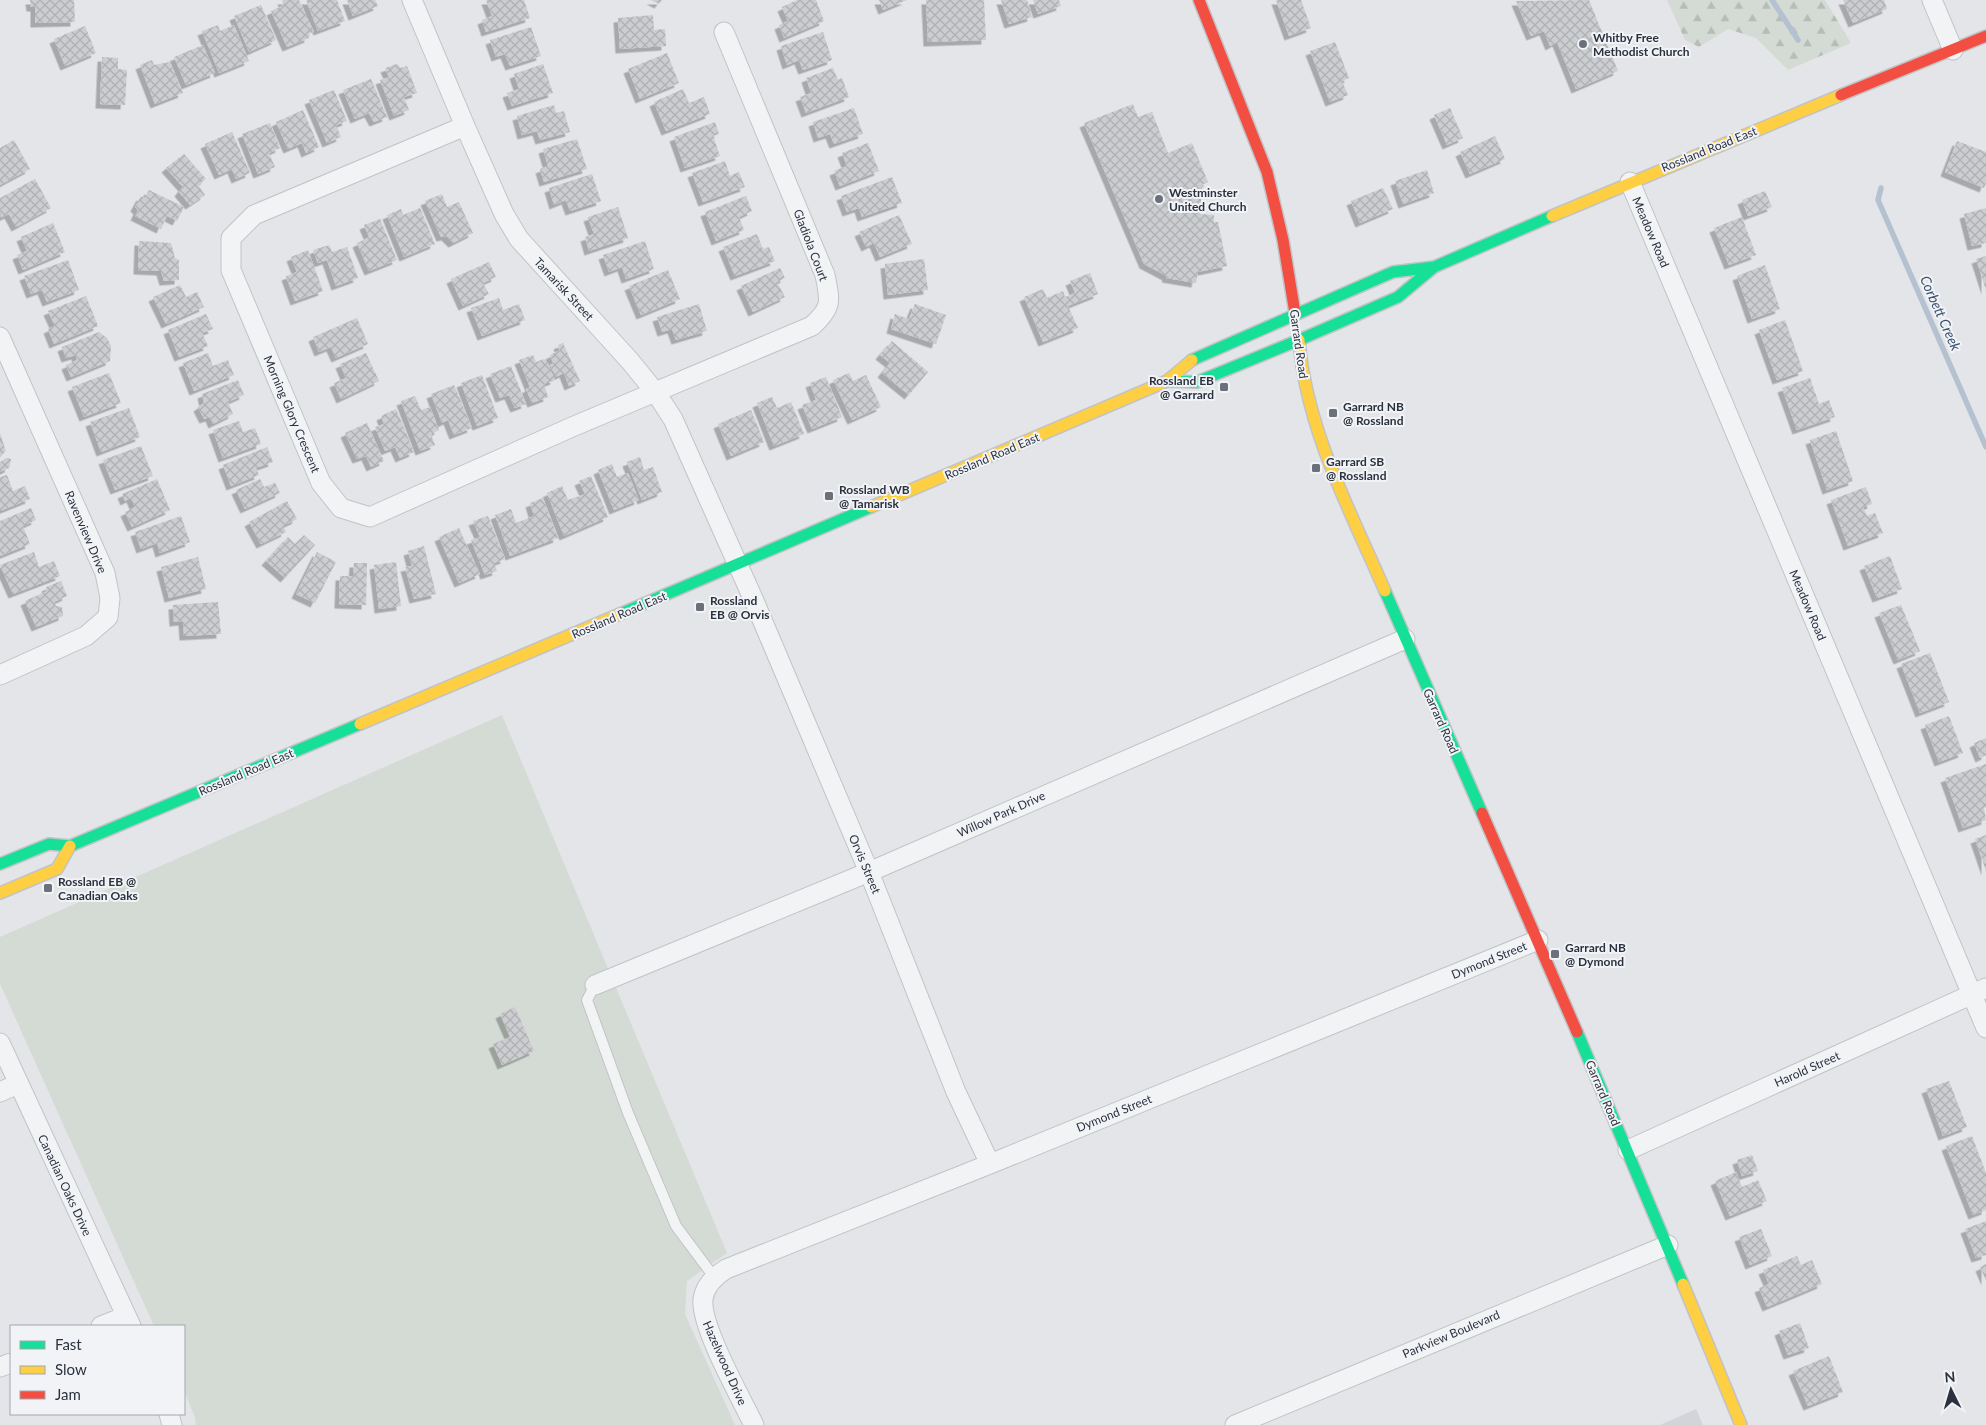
<svg xmlns="http://www.w3.org/2000/svg" width="1986" height="1425" viewBox="0 0 1986 1425" font-family="Lato,sans-serif">
<style>
.built{fill:#d2d4da}
.forest{fill:url(#forest-firs)}
.green{fill:#d4dbd4}
.lines{fill:none;stroke-linecap:round;stroke-linejoin:round}
.stream{stroke:#b4c1d0;stroke-width:5.5}
.building{fill:url(#building-cross-hatch);filter:url(#shadow)}
.lane-casing{stroke:#c1c3c6;stroke-width:12}
.street-casing{stroke:#c1c3c6;stroke-width:21}
.fast-casing{stroke:#c1c3c6;stroke-width:14}
.slow-casing{stroke:#c1c3c6;stroke-width:14}
.jam-casing{stroke:#c1c3c6;stroke-width:14}
.lane{stroke:#f2f3f4;stroke-width:10}
.street{stroke:#f2f3f4;stroke-width:19}
.fast{stroke:#16e098;stroke-width:11}
.slow{stroke:#ffcf43;stroke-width:11}
.jam{stroke:#f24e42;stroke-width:11}
.poi-dot{fill:#6b717a;stroke:#f1f3f6;stroke-width:2}
.labels{text-anchor:middle;dominant-baseline:central;stroke-width:4;stroke-linejoin:round;paint-order:stroke}
.poi-label{font-size:12px;font-weight:bold;fill:#2b323f;stroke:#f1f3f6;text-anchor:start}
.street-label{font-size:12px;fill:#2b323f;stroke:#f1f3f6}
.water-label{font-size:14px;font-style:italic;fill:#3a516e;stroke:#f1f3f6}
</style>
<defs>
<pattern id="forest-firs" width="22" height="20" patternUnits="userSpaceOnUse" patternTransform="scale(1.25)"><rect width="22" height="20" fill="#d4dbd4"/><path d="M5 1l3.5 6h-7zM16 11l3.5 6h-7z" fill="#b6bcb7"/></pattern>
<pattern id="building-cross-hatch" width="8" height="8" patternUnits="userSpaceOnUse" patternTransform="scale(1.25)"><rect width="8" height="8" fill="#cbcdd0"/><path d="M0 0l8 8M0 8l8-8" fill="none" stroke="#aeb0b4"/></pattern>
<filter id="shadow"><feDropShadow dx="-4.5" dy="4.5" stdDeviation="0" flood-color="#0004"/></filter>
</defs>
<rect width="100%" height="100%" fill="#e3e5e8"/>
<!-- built -->
<path class="built" d="M1696,1409L1703,1425H1660Z"/>
<!-- forest -->
<path class="forest" d="M1667,0H1825L1851,43L1788,70L1756,38L1728,29L1699,47L1685,40Z"/>
<!-- green -->
<path class="green" d="M502,715L727,1253L687,1281L685,1314L735,1425H196L195,1417L184,1391V1326H154L0,984V937Z"/>
<g class="lines">
<!-- stream -->
<path class="stream" d="M1772,0L1798,40
M1881,188L1878,200L1986,447"/>
</g>
<!-- building -->
<path class="building" d="M30,0H74L75,22L35,23V7H31Z
M282,0H299L314,32L308,34L309,38L287,47L271,11L284,5Z
M306,0H337L345,21L318,31Z
M347,0H375L378,6L353,16Z
M486,0H524L530,18L486,32L482,20L492,16Z
M651,0H662L659,4Z
M797,0H816L824,21L784,38L779,25L788,21L782,7Z
M879,0H907L883,10Z
M926,0H984L986,40L928,42Z
M1001,0H1027L1032,17L1009,24Z
M1033,0H1059L1061,6L1038,14Z
M1276,0H1301L1311,28L1289,36Z
M1589,0L1618,71L1576,89L1557,42L1550,46L1544,31L1531,36L1516,1Z
M1843,0H1884L1887,9L1853,23Z
M261,5L276,40L249,52L234,16Z
M653,15L654,30L665,29L666,46L620,49L618,18Z
M218,25L220,31L234,25L249,61L219,73L202,31Z
M85,26L96,53L65,66L54,39Z
M531,27L541,56L510,66L505,54L496,57L490,40Z
M823,32L832,60L803,70L799,60L787,65L781,46Z
M1335,42L1349,78L1342,81L1348,95L1330,102L1310,51Z
M203,45L215,73L186,85L174,57Z
M667,53L679,83L640,99L628,69Z
M102,57L118,58V69L127,70L125,105L100,104Z
M152,60L154,65L170,62L183,93L155,104L140,65Z
M397,64L401,68L407,66L417,93L404,97L409,110L394,116L380,80L389,77L385,68Z
M543,64L553,93L512,106L507,93L519,89L514,74Z
M833,68L838,80L842,78L849,97L806,113L800,97L811,93L806,78Z
M371,79L387,117L374,122L369,113L355,119L343,90Z
M683,89L689,103L704,97L710,114L666,131L654,102Z
M334,90L347,121L336,125L341,137L327,143L309,100Z
M1133,104L1138,117L1152,112L1168,153L1192,143L1208,182L1202,185L1200,214L1214,215V222H1218L1227,266L1198,272L1196,283L1166,278L1167,276L1144,264L1084,123Z
M554,105L556,113L564,111L570,132L540,140L537,131L522,135L517,116Z
M854,108L863,134L834,144L830,134L818,138L813,122Z
M1450,108L1463,138L1447,145L1434,115Z
M303,110L319,147L306,153L302,143L288,149L276,122Z
M715,122L719,134L713,136L720,156L685,168L674,137Z
M270,123L280,148L269,153L275,167L258,174L242,134Z
M232,132L250,173L236,179L232,169L219,175L205,144Z
M1495,136L1505,159L1470,174L1460,152Z
M577,139L587,169L544,182L540,169L548,166L543,149Z
M14,140L30,169L0,185V148Z
M1957,141L1986,152V183L1984,188L1945,172Z
M868,143L879,171L840,186L834,171L847,166L842,153Z
M184,154L206,179L198,185L205,195L190,205L179,192L183,187L166,168Z
M725,161L730,176L739,172L745,187L703,202L692,173Z
M1427,170L1434,193L1403,204L1395,181Z
M592,174L601,201L570,211L566,200L554,205L549,188Z
M892,177L902,203L862,217L859,208L847,212L841,196Z
M35,179L51,208L16,227L9,214L1,218L0,198Z
M1383,188L1393,209L1360,223L1351,201Z
M149,190L184,207L177,221L167,216L161,229L135,216L138,210L135,207L141,196L145,198Z
M1765,191L1772,207L1748,216L1742,200Z
M442,194L447,207L459,202L473,233L453,243L446,236L441,237L425,201Z
M746,196L752,211L739,217L744,230L716,241L705,212Z
M618,207L628,238L589,251L585,237L594,234L588,217Z
M420,208L435,244L404,257L387,215L401,209L403,215Z
M1986,208V243L1972,246L1964,214Z
M899,215L912,244L880,257L874,243L866,247L859,232Z
M1742,217L1756,255L1729,265L1714,228Z
M380,219L397,260L369,271L357,243L369,237L364,225Z
M53,223L65,252L23,270L17,255L27,251L21,237Z
M757,234L763,249L769,247L775,261L735,276L723,247Z
M139,241L171,243L175,258L179,260V280L164,281L161,271L138,270Z
M645,241L654,269L626,279L622,267L609,272L603,255Z
M329,245L332,252L347,247L358,278L336,286L327,260L318,263L313,250Z
M308,250L323,291L295,301L286,276L297,272L291,257Z
M1986,256V290L1976,259Z
M924,259L928,290L888,295L885,264Z
M68,260L79,290L47,302L42,290L31,294L24,276Z
M489,262L496,277L483,283L489,294L463,306L451,279Z
M1765,265L1780,309L1752,319L1737,276Z
M780,268L785,278L777,282L785,297L753,312L741,286Z
M668,270L680,299L641,315L629,286Z
M1090,273L1098,294L1068,306L1078,328L1043,342L1024,297L1043,289L1047,298L1063,291L1065,297L1075,293L1070,281Z
M180,285L186,297L197,292L204,307L166,324L153,297Z
M86,296L98,326L54,344L48,329L55,326L48,311Z
M499,298L503,310L519,304L525,320L482,336L471,308Z
M699,304L707,331L676,340L672,329L662,332L657,317Z
M915,304L946,315L936,344L891,329L895,314L909,319Z
M206,314L213,329L202,333L208,346L179,357L168,330Z
M357,318L368,344L336,358L331,347L319,352L313,337Z
M1785,320L1803,371L1777,380L1759,330Z
M99,332L107,338L111,346L110,361L71,377L66,365L77,360L76,355L66,358L62,347Z
M892,341L928,372L909,395L882,373L890,363L880,355Z
M563,343L580,381L569,386L564,373L556,377L550,365L553,363L550,355L560,350L558,345Z
M208,353L213,366L228,360L234,375L194,391L183,363Z
M366,353L379,381L341,399L334,383L346,378L340,364Z
M533,355L536,362L544,359L548,363L555,380L544,384L548,397L532,403L526,389L530,387L519,360Z
M511,366L526,404L515,408L509,395L500,398L490,374Z
M109,373L121,403L84,417L72,387Z
M849,373L853,381L866,375L881,407L852,420L833,380Z
M482,375L498,418L477,426L461,383Z
M826,377L842,417L812,429L802,405L816,400L810,383Z
M1810,378L1819,404L1829,400L1835,417L1797,430L1782,388Z
M238,380L244,395L228,402L233,414L213,424L210,417L204,419L198,407L204,403L202,394Z
M454,385L472,428L454,435L448,420L442,423L431,394Z
M415,396L421,410L430,407L439,430L431,434L435,445L420,451L401,401Z
M772,397L777,408L791,402L804,434L774,446L757,403Z
M129,408L140,437L101,452L90,422Z
M396,409L414,452L400,458L395,447L385,451L375,427L384,424L381,416Z
M751,410L764,442L731,456L718,424Z
M239,421L243,432L255,428L261,444L223,458L213,430Z
M367,423L384,461L371,467L366,456L357,459L345,433Z
M1836,431L1853,481L1827,490L1810,440Z
M0,433L6,451L0,457Z
M141,446L153,476L115,490L103,460Z
M267,447L273,462L256,468L259,475L231,486L223,465Z
M640,457L644,470L653,467L662,492L642,500L627,462Z
M6,458L11,459L9,468L0,472V462Z
M612,464L617,477L628,473L639,500L614,510L598,470Z
M7,475L13,491L25,486L30,499L0,511V477Z
M591,476L608,517L564,536L547,493L562,486L568,500L585,494L579,481Z
M157,479L170,510L132,527L125,512L135,507L131,498L125,501L122,494Z
M260,479L264,487L275,483L280,493L245,509L236,490Z
M1866,487L1872,504L1863,507L1867,516L1875,513L1883,533L1848,546L1831,500Z
M543,498L558,538L510,556L495,515L511,509L516,523L534,516L530,503Z
M287,501L297,519L283,526L286,532L261,544L249,522Z
M31,508L36,520L23,526L30,544L0,556V521Z
M181,516L190,542L160,553L157,543L141,549L135,532Z
M488,516L505,559L494,563L497,571L485,575L471,540L480,537L473,521Z
M459,528L480,574L459,583L439,537Z
M304,535L315,545L285,578L266,561L288,537L295,544Z
M424,546L436,594L414,599L405,567L412,566L408,551Z
M34,552L39,567L54,561L60,576L13,594L0,565Z
M317,552L336,562L315,603L296,594Z
M1890,556L1902,589L1877,598L1864,566Z
M198,557L206,589L169,598L161,567Z
M396,562L401,606L379,609L374,565Z
M354,563H367L366,605L339,604L340,576H353Z
M61,581L67,596L54,602L56,606L62,607L63,616L36,627L25,601L47,591L46,587Z
M218,602L221,634L184,636L183,621L174,622L173,605Z
M1901,605L1920,651L1898,660L1879,613Z
M1930,653L1949,702L1920,713L1901,664Z
M1949,716L1963,753L1939,762L1925,725Z
M1986,738V755L1980,758L1974,743Z
M1986,764V807L1984,808L1986,820L1963,828L1945,778Z
M1986,835V871L1975,839Z
M515,1007L534,1051L502,1065L493,1044L510,1037L500,1014Z
M1949,1081L1967,1127L1943,1136L1926,1089Z
M1972,1136L1986,1173V1210L1973,1215L1946,1146Z
M1752,1155L1758,1171L1742,1176L1737,1160Z
M1736,1172L1742,1187L1758,1180L1767,1201L1730,1216L1715,1181Z
M1986,1221V1255L1976,1258L1965,1229Z
M1761,1229L1772,1256L1750,1265L1739,1237Z
M1797,1256L1801,1265L1812,1260L1822,1284L1767,1307L1759,1288L1769,1284L1763,1270Z
M1986,1264V1281L1980,1267Z
M1800,1323L1809,1348L1788,1355L1779,1331Z
M1829,1356L1843,1392L1808,1406L1793,1371Z"/>
<g class="lines">
<defs>
<path id="lane" d="M595,985L587,1000L628,1113L676,1226L714,1277"/>
<path id="street" d="M412,0L465,126L504,214L519,239L630,361L656,393L673,419L755,603L869,872L956,1092L990,1164
M1932,0L1953,50
M465,126L254,215L231,238V270L321,483L341,508L370,517L572,427L812,326C833,307 830,301 825,275L724,32
M1630,182L1986,1028
M0,337L105,573L110,598L108,617L86,636L0,675
M595,985L869,872L1405,639
M0,1043L131,1326
M0,1092L18,1084
M1628,1150L1986,988
M101,1326L126,1316
M0,1367L11,1363
M169,1414L172,1425
M754,1425C741,1398 700,1326 703,1299C705,1285 715,1276 726,1269L990,1164L1538,940
M1235,1425L1668,1245"/>
<path id="fast" d="M1192,360L1393,272L1434,267L1552,216
M1167,381L1197,382L1299,340L1398,297L1434,267
M1385,591L1482,813
M620,614L871,507
M0,864L49,844L70,846L360,724
M1577,1032L1683,1284"/>
<path id="slow" d="M1552,216L1841,95
M1299,340C1306,429 1350,510 1385,591
M871,507L1167,381L1192,360
M360,724L620,614
M0,893L57,869L70,846
M1683,1284L1741,1425"/>
<path id="jam" d="M1199,0L1267,172L1283,240L1295,313
M1841,95L1986,36
M1482,813L1577,1032"/>
</defs>
<!-- lane casing -->
<use href="#lane" class="lane-casing"/>
<!-- street casing -->
<use href="#street" class="street-casing"/>
<!-- fast casing -->
<use href="#fast" class="fast-casing"/>
<!-- slow casing -->
<use href="#slow" class="slow-casing"/>
<!-- jam casing -->
<use href="#jam" class="jam-casing"/>
<!-- lane -->
<use href="#lane" class="lane"/>
<!-- street -->
<use href="#street" class="street"/>
<!-- fast -->
<use href="#fast" class="fast"/>
<!-- slow -->
<use href="#slow" class="slow"/>
<!-- jam -->
<use href="#jam" class="jam"/>
</g>
<!-- markers -->
<g class="poi-dot">
<circle cx="1583" cy="44" r="5"/>
<circle cx="1159" cy="199" r="5"/>
<rect x="1219" y="382" width="10" height="10" rx="2.5"/>
<rect x="1328" y="408" width="10" height="10" rx="2.5"/>
<rect x="1311" y="463" width="10" height="10" rx="2.5"/>
<rect x="824" y="491" width="10" height="10" rx="2.5"/>
<rect x="695" y="602" width="10" height="10" rx="2.5"/>
<rect x="43" y="883" width="10" height="10" rx="2.5"/>
<rect x="1550" y="949" width="10" height="10" rx="2.5"/>
</g>
<g class="labels">
<!-- poi labels -->
<g class="poi-label">
<text x="1593" y="37">Whitby Free<tspan x="1593" dy="14">Methodist Church</tspan></text>
<text x="1169" y="192">Westminster<tspan x="1169" dy="14">United Church</tspan></text>
<text x="1214" y="380" text-anchor="end">Rossland EB<tspan x="1214" dy="14">@ Garrard</tspan></text>
<text x="1343" y="406">Garrard NB<tspan x="1343" dy="14">@ Rossland</tspan></text>
<text x="1326" y="461">Garrard SB<tspan x="1326" dy="14">@ Rossland</tspan></text>
<text x="839" y="489">Rossland WB<tspan x="839" dy="14">@ Tamarisk</tspan></text>
<text x="710" y="600">Rossland<tspan x="710" dy="14">EB @ Orvis</tspan></text>
<text x="58" y="881">Rossland EB @<tspan x="58" dy="14">Canadian Oaks</tspan></text>
<text x="1565" y="947">Garrard NB<tspan x="1565" dy="14">@ Dymond</tspan></text>
</g>
<!-- street labels -->
<g class="street-label">
<text transform="translate(1709 149) rotate(-22)">Rossland Road East</text>
<text transform="translate(1651 232) rotate(67)">Meadow Road</text>
<text transform="translate(811 245) rotate(69)">Gladiola Court</text>
<text transform="translate(564 289) rotate(47)">Tamarisk Street</text>
<text transform="translate(1299 344) rotate(82)">Garrard Road</text>
<text transform="translate(292 414) rotate(67)">Morning Glory Crescent</text>
<text transform="translate(992 456) rotate(-23)">Rossland Road East</text>
<text transform="translate(86 532) rotate(67)">Ravenview Drive</text>
<text transform="translate(1808 605) rotate(67)">Meadow Road</text>
<text transform="translate(619 615) rotate(-23)">Rossland Road East</text>
<text transform="translate(1441 721) rotate(66)">Garrard Road</text>
<text transform="translate(246 772) rotate(-23)">Rossland Road East</text>
<text transform="translate(1001 814) rotate(-24)">Willow Park Drive</text>
<text transform="translate(865 864) rotate(67)">Orvis Street</text>
<text transform="translate(1489 960) rotate(-22)">Dymond Street</text>
<text transform="translate(1807 1069) rotate(-24)">Harold Street</text>
<text transform="translate(1603 1093) rotate(67)">Garrard Road</text>
<text transform="translate(1114 1113) rotate(-22)">Dymond Street</text>
<text transform="translate(65 1185) rotate(65)">Canadian Oaks Drive</text>
<text transform="translate(1451 1334) rotate(-23)">Parkview Boulevard</text>
<text transform="translate(725 1363) rotate(66)">Hazelwood Drive</text>
</g>
<!-- water labels -->
<g class="water-label">
<text transform="translate(1941 313) rotate(66)">Corbett Creek</text>
</g>
</g>
<!-- legend -->
<rect x="10" y="1325" width="175" height="90" fill="#f1f3f6" stroke="#a2a6ad"/>
<rect x="20" y="1341" width="25" height="8" fill="#16e098" stroke="#a2a6ad"/>
<text x="55" y="1350" font-size="15" fill="#2b323f">Fast</text>
<rect x="20" y="1366" width="25" height="8" fill="#ffcf43" stroke="#a2a6ad"/>
<text x="55" y="1375" font-size="15" fill="#2b323f">Slow</text>
<rect x="20" y="1391" width="25" height="8" fill="#f24e42" stroke="#a2a6ad"/>
<text x="55" y="1400" font-size="15" fill="#2b323f">Jam</text>
<!-- north arrow -->
<g transform="translate(1951 1390) rotate(355)" stroke="#f1f3f6" stroke-width="4" paint-order="stroke">
<path d="M0-4L9 19L0 12L-9 19Z" fill="#2b323f"/>
<text y="-8" font-size="14" font-weight="bold" text-anchor="middle" fill="#2b323f">N</text>
</g>
</svg>
